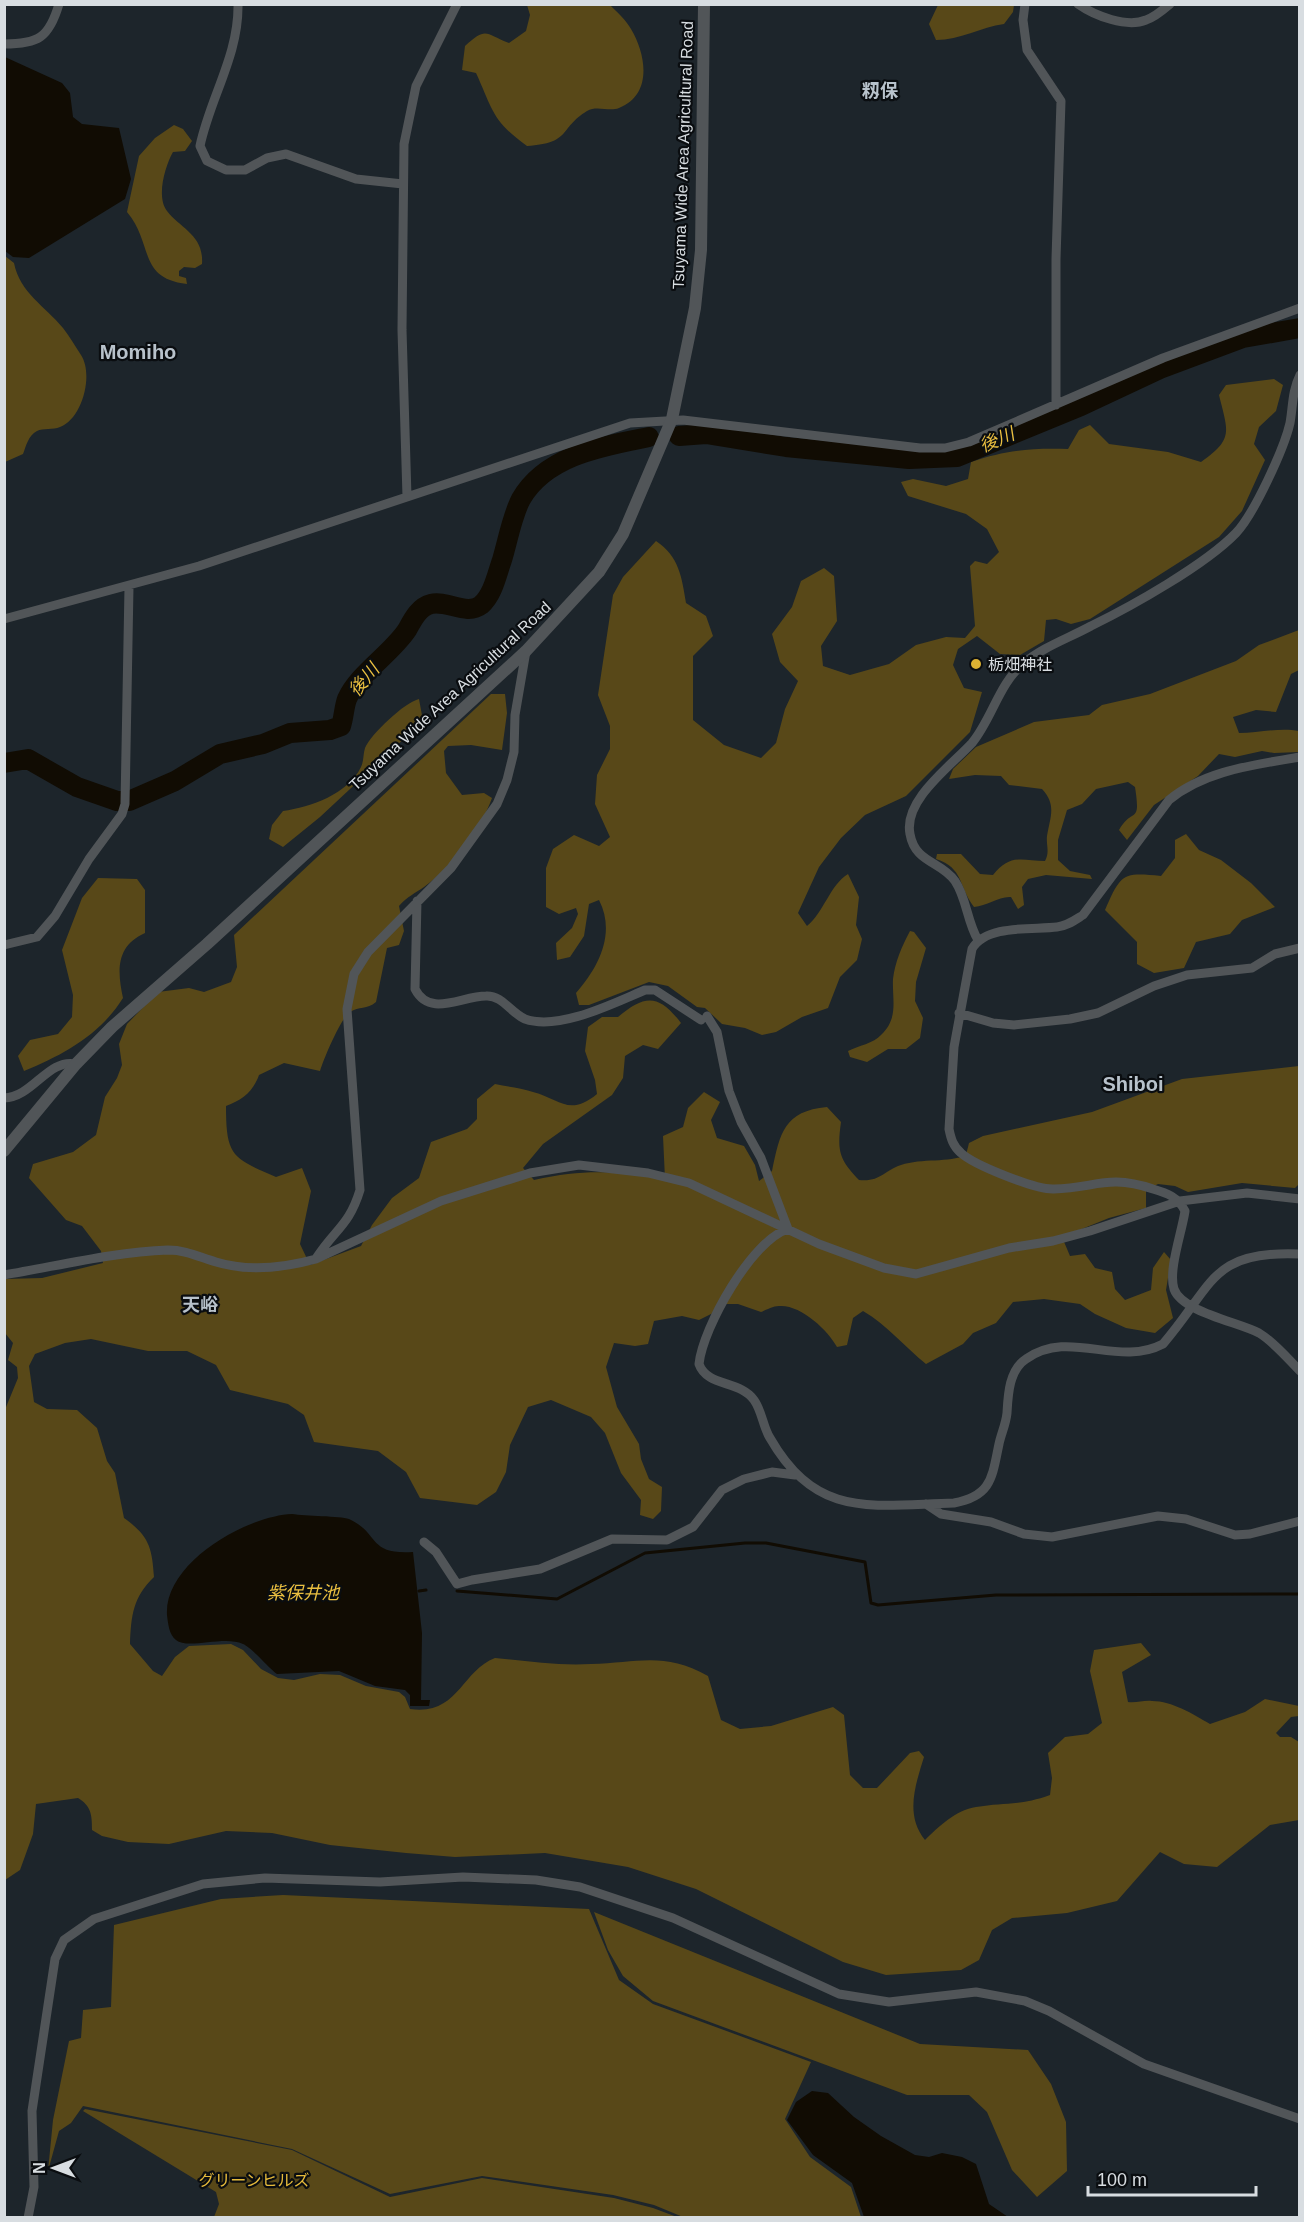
<svg xmlns="http://www.w3.org/2000/svg" width="1304" height="2222" viewBox="0 0 1304 2222" font-family="Helvetica,'Noto Sans JP',sans-serif">
<style>
.green{fill:#584818}
.water{fill:#110c03}
.lines{fill:none;stroke-linecap:round;stroke-linejoin:round}
.stream{stroke:#110c03;stroke-width:3}
.river{stroke:#110c03;stroke-width:20}
.minor{stroke:#515558;stroke-width:9}
.tertiary{stroke:#515558;stroke-width:12}
.poi-dot{fill:#dcb233;stroke:#0a0d10;stroke-width:2}
.labels{text-anchor:middle;dominant-baseline:central;stroke-width:4.5;stroke-linejoin:round;paint-order:stroke}
.street-label{font-size:16px;fill:#d8dde1;stroke:#0a0d10}
.poi-label{font-size:16px;fill:#d8dde1;stroke:#0a0d10;text-anchor:start}
.park-label{font-size:16px;fill:#e6bb3c;stroke:#0a0d10}
.neighbourhood-label{font-size:18px;font-weight:bold;fill:#b8c2cb;stroke:#0a0d10}
.water-label{font-size:18px;font-style:italic;fill:#eabf40;stroke:#0a0d10}
.quarter-label{font-size:20px;font-weight:bold;fill:#b8c2cb;stroke:#0a0d10}
</style>
<rect width="100%" height="100%" fill="#1d252b"/>
<!-- green -->
<path class="green" d="M527,5H610C617,12 626,20 631,29C647,56 652,95 619,108C609,112 597,105 587,111C558,129 572,143 527,146C492,121 493,110 476,73L462,70L465,46C487,26 485,34 509,43L526,31L530,15Z
M938,5V4L1014,5L1013,12L1004,24C981,27 960,40 936,40L929,24Z
M174,125L183,129L192,141L185,151L173,152C165,166 156,197 167,211C181,229 204,235 202,264L195,268L184,267L179,271V276L186,278L187,284C137,278 154,244 127,212L139,156L155,138Z
M5,256L14,263C20,293 45,306 63,328C70,337 75,346 81,355C94,375 82,419 60,427C53,430 43,428 37,431C28,436 26,446 23,454L5,462Z
M1274,379L1283,385L1276,411L1259,427L1254,444L1265,460L1242,511L1219,537L1090,619L1071,624L1056,619L1046,620L1044,641L1020,655L1000,654L977,636L958,649L953,665L964,688L982,692L970,732L906,796L865,815L841,838L819,867L798,913L807,926C824,912 830,885 848,874L859,897L856,925L862,939L857,960L840,977L828,1008L802,1017L776,1032L762,1035L745,1028L722,1024L705,1008L697,1007L668,986L649,982L589,1005H579L576,993C599,967 616,933 599,900L589,904L584,936L570,957L557,960L556,943L572,928L578,914L576,908L559,914L546,907V868L553,849L574,835L599,846L610,837L595,804L597,775L610,749V726L598,695L613,595L623,577L656,541C679,556 682,578 686,603L706,616L713,636L693,656V720L724,745L761,758L776,743L785,709L798,681L780,662L772,634L792,607L801,581L824,568L834,576L837,621L821,646L823,666L850,675L889,664L916,645L946,637L965,638L975,626L970,566L975,561L987,564L999,552L987,529L966,514L908,496L901,482L913,479L946,486L968,479L971,462C1006,450 1031,448 1068,449L1079,430L1090,425L1109,444L1168,452L1201,462C1234,439 1228,432 1219,395L1226,385Z
M1299,630V670L1291,674L1276,712L1256,710L1233,717L1239,733C1259,733 1280,727 1299,731V752L1274,753L1262,751L1235,757L1219,754L1198,776L1154,805L1127,840L1119,830C1133,806 1141,826 1135,787L1128,782L1096,789L1082,804L1067,810L1058,840V860L1070,871L1090,875L1092,879L1046,875L1028,879L1022,887L1024,905L1018,909L1011,897C999,896 987,906 974,907C958,886 964,868 936,859L937,854H961L980,874L993,875C1010,854 1020,860 1045,861C1050,852 1046,845 1047,836C1050,817 1057,805 1042,789L1009,785L1001,776L975,775L949,779L953,769L976,747L1034,722L1089,715L1102,705L1150,694L1236,661L1259,645Z
M491,694H505L507,713L502,750L471,745L448,746L444,751L446,773L462,795L484,793L492,798C482,827 450,869 424,887C415,893 407,897 399,906L404,931L399,945L387,948L376,1002C367,1010 359,1006 350,1012C341,1018 324,1058 320,1071L284,1063L259,1075C253,1092 242,1100 226,1106C226,1156 232,1158 276,1177L302,1168L311,1191L300,1244L310,1265L361,1246L372,1225L392,1198L419,1178L431,1142L467,1129L477,1119V1099L495,1084C508,1087 521,1088 533,1092C560,1099 569,1117 597,1094L595,1080L585,1051L588,1027L602,1017H618C645,994 659,994 681,1023L658,1049L643,1045L625,1056L623,1078L612,1095L543,1144L523,1168L534,1180C585,1169 614,1171 665,1179L663,1136L683,1127L688,1108L704,1092L720,1102L711,1120L717,1138L744,1146L755,1165L759,1181L772,1171C780,1133 784,1111 827,1107L841,1122C837,1151 839,1159 859,1180C881,1182 883,1171 901,1165C922,1158 949,1163 966,1155L969,1143L983,1136L1092,1112L1182,1079L1299,1066V1184L1295,1188L1242,1183L1188,1192L1175,1186L1158,1184L1146,1190V1208L1109,1218L1062,1237L1070,1256L1085,1254L1095,1268L1112,1272L1115,1289L1125,1300L1151,1290L1153,1268L1164,1252L1171,1260L1166,1290L1173,1318L1155,1333L1126,1328L1095,1314L1080,1304L1044,1299L1013,1302L996,1323L973,1333L963,1344L926,1364C905,1347 887,1325 863,1311L853,1318L847,1345L837,1347C828,1330 800,1304 779,1306C773,1306 766,1310 761,1312L738,1304H722L715,1312L699,1320L682,1316L654,1321L648,1344L635,1346L614,1343L606,1367L617,1407L639,1444L641,1459L649,1479L662,1487L661,1511L653,1519L640,1515L641,1500L621,1473L605,1433L591,1417L551,1400L528,1407L510,1445L506,1472L496,1492L477,1505L420,1498L406,1472L378,1451L314,1442L304,1415L288,1404L230,1390L216,1365L187,1351H148L91,1339L65,1343L35,1354L29,1366L34,1402L47,1409L77,1410L97,1428L107,1461L115,1473L124,1518C149,1536 152,1547 154,1577C133,1597 131,1616 130,1644L153,1671L162,1676L175,1657L189,1646L231,1644L243,1650L261,1669L278,1678L294,1680L320,1674L340,1675L366,1686L399,1692L405,1697L410,1709C458,1716 461,1671 495,1658C527,1661 559,1666 591,1664C637,1663 664,1651 708,1676L721,1720L740,1729L771,1726L833,1707L844,1715L850,1775L863,1788H877L910,1753L919,1751L924,1757C915,1786 905,1815 925,1840C938,1827 956,1810 976,1807C1004,1802 1020,1806 1050,1795L1052,1778L1048,1753L1065,1737L1088,1734L1102,1723L1090,1671L1094,1650L1141,1643L1151,1655L1122,1672L1128,1702C1137,1703 1144,1700 1152,1701C1172,1701 1193,1714 1210,1724L1245,1712L1265,1699L1299,1706V1716L1291,1717L1276,1733L1280,1737H1291L1299,1742V1820L1270,1825L1217,1867L1184,1864L1160,1852L1117,1901L1067,1913L1012,1918L992,1930L979,1960L961,1970L886,1975L843,1962L696,1889L628,1867L545,1853L455,1857L406,1853L330,1845L272,1833L226,1831L169,1844L128,1842L102,1836L92,1830C92,1814 91,1806 78,1798L36,1804L33,1834L20,1870L5,1880L4,1412L18,1378L17,1367L8,1360L13,1343L5,1333V1279L42,1278L103,1263L101,1251L82,1226L66,1220L29,1178L33,1164L73,1152L96,1135L105,1097L117,1078L122,1065L119,1044L127,1024L158,992L189,988L204,992L231,982L237,967L234,935Z
M419,699L423,721L320,817L283,847L269,839L272,825L283,811C311,807 348,794 361,767C364,761 363,754 365,748C371,734 405,702 419,699Z
M1186,834L1199,850L1221,860L1251,883L1275,907L1242,920L1230,934L1196,942L1184,968L1154,973L1137,964V942L1105,910C1121,874 1122,872 1161,876L1175,858V840Z
M98,878L137,879L145,890V933C116,946 117,970 123,998C100,1035 63,1055 24,1071L18,1056L30,1040L58,1034L72,1017L73,995L62,950L82,898Z
M910,931L914,932L926,948L916,982L915,1001L923,1018L920,1038L906,1049H888L867,1062L850,1057L848,1051C858,1046 874,1043 881,1035C899,1018 892,1000 893,979C895,962 902,946 910,931Z
M283,1895L589,1909L619,1980L653,2004L811,2062L785,2119L810,2157L851,2187L861,2217H683L654,2205L613,2195L482,2176L390,2194L292,2149L83,2106L71,2123L59,2131L48,2171L53,2120L69,2041L81,2038L83,2010L111,2007L114,1925L221,1899Z
M594,1912L920,2044L1028,2050L1051,2084L1066,2122L1067,2171L1037,2197L1012,2170L987,2112L969,2095H907L653,2001L623,1976L608,1950Z
M85,2109L292,2150L390,2197L482,2178L614,2198L653,2208L677,2217H214L219,2204L216,2192L83,2111Z"/>
<!-- water -->
<path class="water" d="M5,57L62,83L70,93L73,117L82,124L119,128L131,179L125,199L29,258L13,257L5,251Z
M292,1514C305,1516 340,1516 349,1519C380,1533 367,1555 413,1552L422,1633L421,1700H430L429,1706H410V1695L405,1690L375,1686L339,1671L277,1674C268,1667 251,1647 243,1644C224,1635 188,1650 176,1640C169,1635 168,1623 167,1615C164,1563 246,1516 292,1514Z
M812,2091L828,2093L854,2117L881,2136L915,2155L929,2157L942,2153L962,2157L976,2164L989,2204L1008,2217H864L852,2183L813,2155L787,2120L796,2102Z"/>
<g class="lines">
<!-- stream -->
<path class="stream" d="M419,1591L426,1590
M457,1591L557,1599L645,1553L745,1543H766L865,1562L871,1603L878,1605L996,1595L1300,1594"/>
<!-- river -->
<path class="river" d="M679,436L706,434L786,447L909,459L957,457L1081,406L1160,369L1243,338L1300,328
M4,763L28,759L77,787L117,801H129L175,781L220,754L263,744L290,733L330,730L341,726C344,717 344,707 347,699C358,674 391,654 407,630C413,619 419,607 431,604C447,600 467,616 481,605C493,595 497,574 502,560C508,540 512,516 521,499C546,455 604,446 649,437"/>
<!-- minor -->
<path class="minor" d="M238,4C239,55 210,98 200,146L207,161L226,170H245L267,158L286,154L356,179L403,184
M1025,4L1023,20L1027,50L1061,101L1056,259V405
M1078,4C1095,16 1127,28 1146,20C1155,17 1163,10 1170,4
M4,44C38,44 49,38 59,4
M407,497L402,330L404,144L416,86L457,4
M4,619L199,566L630,423L683,420L920,448H945L969,442L1163,358L1300,308
M1300,757C1255,765 1205,770 1169,800L1083,915C1075,920 1067,926 1057,927C1034,930 986,924 972,949L954,1047L949,1129C951,1139 953,1146 961,1153C974,1165 1036,1190 1054,1189C1096,1188 1107,1174 1153,1189C1167,1193 1178,1197 1185,1211C1182,1232 1168,1270 1174,1289C1182,1312 1238,1322 1259,1333C1274,1342 1287,1358 1300,1371
M417,901L415,989C430,1018 461,996 486,996C502,995 511,1013 525,1019C559,1031 614,1003 645,990H655L701,1020
M978,940C967,922 967,899 955,881C941,861 915,863 910,834C903,800 952,765 972,743C992,719 999,683 1024,663C1043,647 1069,638 1091,626C1132,606 1205,565 1236,533C1254,514 1284,449 1290,423C1293,406 1292,391 1300,375
M4,945L37,937L55,916L89,859L122,814L125,804L129,587
M959,1013L993,1023L1014,1025L1070,1019L1098,1013L1154,986L1187,975L1252,968L1275,954L1300,948
M707,1016L717,1032L729,1091L741,1122L761,1158L788,1229
M4,1098C33,1097 48,1058 76,1064
M788,1229C752,1240 703,1327 699,1364C707,1387 740,1380 754,1400C762,1411 763,1427 770,1438C817,1520 872,1505 954,1503C992,1496 992,1477 999,1444C1001,1434 1006,1424 1007,1413C1008,1395 1009,1370 1026,1359C1070,1328 1117,1368 1163,1344C1214,1285 1210,1250 1300,1254
M317,1257C335,1229 349,1226 360,1190L347,1009L354,974L368,952L451,868L497,804L507,780L514,752L515,715L526,651
M4,1275C58,1266 113,1252 168,1250C186,1250 199,1257 216,1262C249,1272 283,1268 316,1259L441,1201L530,1173L579,1165L648,1173L689,1183L819,1244L884,1268L916,1274L1009,1248L1053,1241L1090,1231L1180,1201L1247,1193L1300,1199
M926,1504L941,1514L991,1522L1024,1534L1052,1537L1158,1516L1186,1519L1235,1535L1250,1534L1300,1521
M424,1542L436,1552L457,1584L472,1580L540,1569L612,1539L667,1540L693,1527L722,1490L744,1479L772,1472L795,1475
M28,2218L34,2187L32,2111L55,1959L64,1940L94,1919L203,1884L265,1878L380,1882L463,1877L536,1880L580,1887L673,1918L839,1994L889,2002L976,1992L1025,2001L1049,2011L1144,2064L1300,2119"/>
<!-- tertiary -->
<path class="tertiary" d="M4,1151L76,1064L112,1027L207,944L526,651L599,572L623,534L672,419L695,308L701,250L704,4"/>
</g>
<!-- markers -->
<circle class="poi-dot" cx="976" cy="664" r="6"/>
<g class="labels">
<!-- street labels -->
<g class="street-label">
<text transform="translate(683 155) rotate(-88)">Tsuyama Wide Area Agricultural Road</text>
<text transform="translate(450 696) rotate(-43)">Tsuyama Wide Area Agricultural Road</text>
</g>
<!-- poi labels -->
<g class="poi-label">
<text x="988" y="664">栃畑神社</text>
</g>
<!-- park labels -->
<g class="park-label">
<text x="254" y="2180">グリーンヒルズ</text>
</g>
<!-- neighbourhood labels -->
<g class="neighbourhood-label">
<text x="880" y="91">籾保</text>
<text x="200" y="1305">天峪</text>
</g>
<!-- water labels -->
<g class="water-label">
<text transform="translate(997 440) rotate(-23)">後川</text>
<text transform="translate(364 680) rotate(-50)">後川</text>
<text x="303" y="1593">紫保井池</text>
</g>
<!-- quarter labels -->
<g class="quarter-label">
<text x="138" y="352">Momiho</text>
<text x="1133" y="1084">Shiboi</text>
</g>
</g>
<!-- border -->
<rect width="1304" height="2222" fill="none" stroke="#d8dde1" stroke-width="12"/>
<!-- north arrow -->
<g transform="translate(54 2168) rotate(270)" stroke="#0a0d10" stroke-width="4.5" paint-order="stroke">
<path d="M0-4.5L10 22L0 15L-10 22Z" fill="#d8dde1"/>
<text y="-9" font-size="16" font-weight="bold" text-anchor="middle" fill="#d8dde1">N</text>
</g>
<!-- scale -->
<path d="M1088 2186v9h168v-9" fill="none" stroke="#d8dde1" stroke-width="3"/>
<text x="1097" y="2186" font-size="18" fill="#d8dde1" stroke="#0a0d10" stroke-width="4.5" paint-order="stroke">100 m</text>
</svg>
